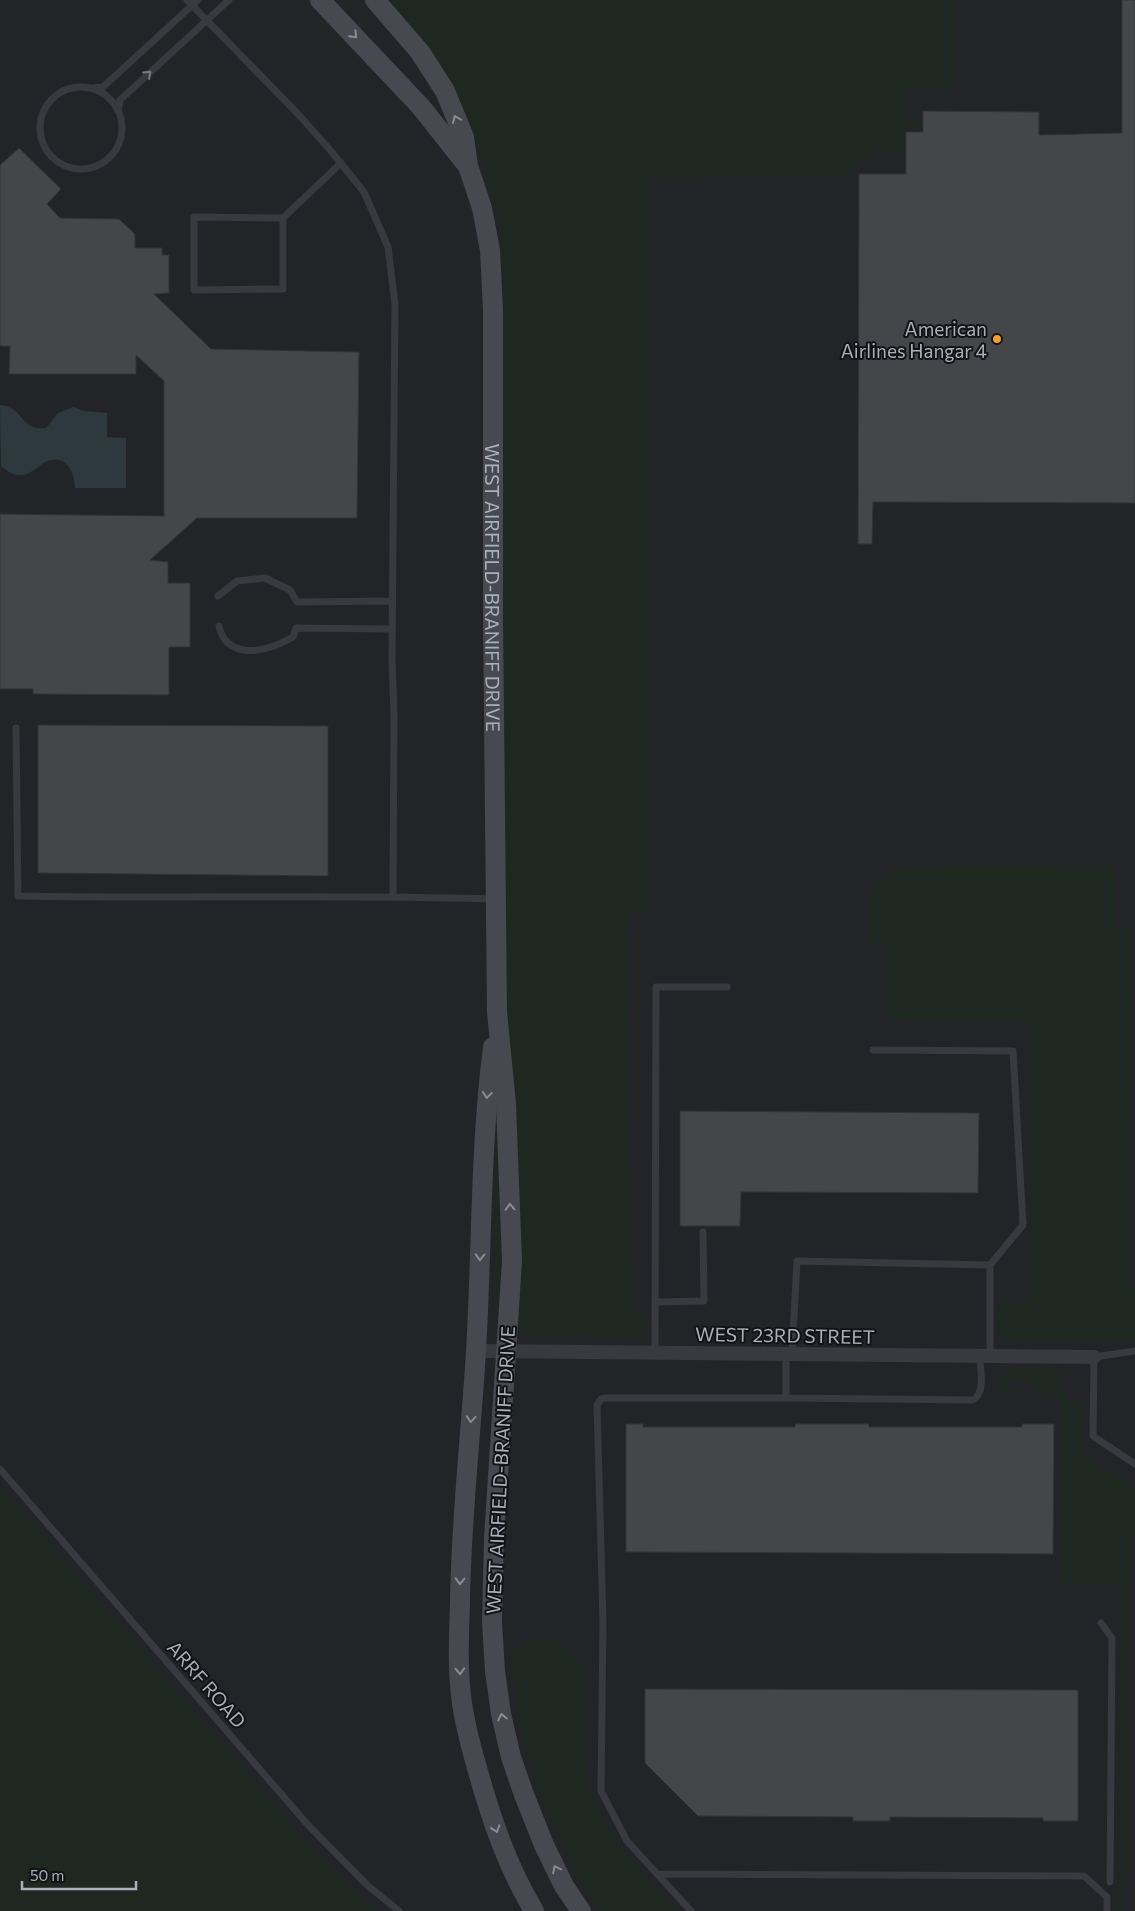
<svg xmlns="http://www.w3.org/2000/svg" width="1135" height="1911" viewBox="0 0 1135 1911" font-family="Commissioner,sans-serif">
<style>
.built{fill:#232427}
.green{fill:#1f2820}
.water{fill:#2d393e}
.building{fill:#44464a;stroke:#313236}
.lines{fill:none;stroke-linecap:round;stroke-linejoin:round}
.lane{stroke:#383a3f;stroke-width:7}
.street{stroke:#383a3f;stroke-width:14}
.secondary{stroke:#46494f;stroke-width:20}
.oneway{stroke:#878c95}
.oneway2{stroke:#777b83}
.poi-dot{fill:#f49d35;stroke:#121315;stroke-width:2}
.labels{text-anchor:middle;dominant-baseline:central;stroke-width:4;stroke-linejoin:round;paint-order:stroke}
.poi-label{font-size:19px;fill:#aab0ba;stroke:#121315;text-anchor:end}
.street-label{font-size:19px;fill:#aab0ba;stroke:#121315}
</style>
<rect width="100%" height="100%" fill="#17181a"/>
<!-- built -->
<path class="built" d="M0,0H1135V1911H0Z"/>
<!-- green -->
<path class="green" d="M389,0H956L955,89H906V119H920V128L904,127L902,152L873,153L840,176L649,178L647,850L649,913L627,914L631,1311L644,1312C644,1322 647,1333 636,1339L543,1337C529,1335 516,1331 506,1319C491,1302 495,1240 495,1217L502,934L504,584V282L501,229L487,171L466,117L444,72L417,33Z
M1116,866V928L1133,927L1128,1289L1135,1290V1339H1006L999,1334C994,1320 993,1307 1007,1297V1303H1021L1030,1299L1031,1021L887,1020V945H869C868,903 863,872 915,867Z
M1047,1366L1057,1371C1059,1375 1059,1379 1060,1383C1064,1395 1073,1401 1083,1407C1084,1420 1081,1433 1084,1446C1089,1471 1122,1472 1135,1491V1537H1131L1130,1680L1131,1874H1125V1911H1118L1120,1585H1059V1394L1034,1393V1381H1009L1008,1393H998L993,1389L994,1382C1009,1368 1028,1367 1047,1366Z
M0,1486L300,1835L353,1891L379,1911H0Z
M543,1638C558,1642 571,1648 579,1663C588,1678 586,1698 586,1715C585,1744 584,1774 595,1802C613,1843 648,1878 677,1911H600L577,1876L552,1822L529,1761L519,1716L511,1657C520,1645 527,1641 543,1638Z"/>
<!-- water -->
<path class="water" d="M0,405C23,406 21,432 46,428L58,413L73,407L84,411L107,413V437L126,438V488H75C75,475 68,456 51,460C40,462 32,476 19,475C12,475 6,470 1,466Z"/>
<!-- building -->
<path class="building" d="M1122,0H1135V503L873,502L872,544H858L859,174H906V132H923V111L1039,112V135L1122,133Z
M19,148L61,189L47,204L60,218L119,219L135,234V248H162V255H169V293L154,294L211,349L359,352L357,518H197L150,560L168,562V583H190V647H169V695L33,694V689H0V514L164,516V381L136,355V374H9L10,346H0V165Z
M38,725L328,726V876L38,873Z
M680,1111L979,1113L978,1193L741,1192L740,1226H680Z
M626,1424H643V1427H795V1424H869V1427H1022V1424H1054L1053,1554L626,1552Z
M645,1689L1078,1690V1821H1043V1818L890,1817V1821H853V1817L698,1816L645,1763Z"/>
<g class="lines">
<!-- lane -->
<path class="lane" d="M187,0L298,114L331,151L364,192L388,247L395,304L392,660L394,715L393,897
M40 128a41 41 0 1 1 82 0a41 41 0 1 1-82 0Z
M92,88L103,87L198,0
M118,111L120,100L229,0
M283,218V289L194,290V217L283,218L341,163
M218,596L237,581L265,578L290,590L297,602L392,601
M219,626C220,629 221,634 223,637C239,661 274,648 293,637L296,628L392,629
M16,728L18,896C176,899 335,894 493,899
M873,1050L1013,1051L1023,1225L990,1265
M655,1302L704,1301L703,1232
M1135,1351L1094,1357L1093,1436L1135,1464
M655,1353L656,987H727
M792,1354L797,1261L990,1265V1356
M786,1398L973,1400C986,1393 980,1369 980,1356
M0,1469L308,1825L367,1885L399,1911
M1101,1623L1112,1638L1110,1882
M657,1874L1084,1876L1107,1897V1911
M691,1911L627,1841L601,1791L603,1622L597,1405L601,1399L605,1398H786V1354"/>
<!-- street -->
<path class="street" d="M476,1351L1094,1357"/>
<!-- secondary -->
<g class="secondary">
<path d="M320,0L421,107L467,165"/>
<path id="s1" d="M375,0L420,52L445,91L464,137L468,166L482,208L490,250L493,310V615L497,1012L506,1104L512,1261L494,1538L492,1622L495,1671L501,1714L511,1757L523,1792L544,1845L564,1886L581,1911"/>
<path d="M493,1047C480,1148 482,1250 476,1351C471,1435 461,1518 460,1602C459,1636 457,1670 462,1703C465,1725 471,1747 477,1768C491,1818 507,1866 534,1911"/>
</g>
</g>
<!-- one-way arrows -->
<defs><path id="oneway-chevron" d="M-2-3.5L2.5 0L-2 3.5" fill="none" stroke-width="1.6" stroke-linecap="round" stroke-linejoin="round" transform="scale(1.25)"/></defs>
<g class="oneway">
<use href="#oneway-chevron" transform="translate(354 35) rotate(46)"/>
<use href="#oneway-chevron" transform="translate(456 119) rotate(-113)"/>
<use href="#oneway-chevron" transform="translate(487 1095) rotate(97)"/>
<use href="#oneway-chevron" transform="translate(510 1207) rotate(-92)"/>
<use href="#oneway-chevron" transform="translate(480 1257) rotate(92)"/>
<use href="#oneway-chevron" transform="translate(471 1419) rotate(94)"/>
<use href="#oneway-chevron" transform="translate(460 1581) rotate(91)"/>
<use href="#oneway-chevron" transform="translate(460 1671) rotate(87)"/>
<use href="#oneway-chevron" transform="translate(502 1717) rotate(-102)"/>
<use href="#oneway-chevron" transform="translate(496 1829) rotate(71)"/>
<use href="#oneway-chevron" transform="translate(556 1869) rotate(-116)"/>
</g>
<use class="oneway2" href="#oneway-chevron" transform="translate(148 74) rotate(-43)"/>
<!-- markers -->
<circle class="poi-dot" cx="997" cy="339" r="5"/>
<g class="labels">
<!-- poi labels -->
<g class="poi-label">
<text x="987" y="328">American<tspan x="987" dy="22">Airlines Hangar 4</tspan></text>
</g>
<!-- street labels -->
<g class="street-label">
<text stroke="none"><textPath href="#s1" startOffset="619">WEST AIRFIELD-BRANIFF DRIVE</textPath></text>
<text transform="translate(785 1335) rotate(1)">WEST 23RD STREET</text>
<text transform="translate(500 1470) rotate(-87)">WEST AIRFIELD-BRANIFF DRIVE</text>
<text transform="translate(207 1684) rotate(49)">ARRF ROAD</text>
</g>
</g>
<!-- scale -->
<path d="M22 1881v8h114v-8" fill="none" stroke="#aab0ba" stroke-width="2.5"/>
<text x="30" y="1881" font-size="15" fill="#aab0ba" stroke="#121315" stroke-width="4" paint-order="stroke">50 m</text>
</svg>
